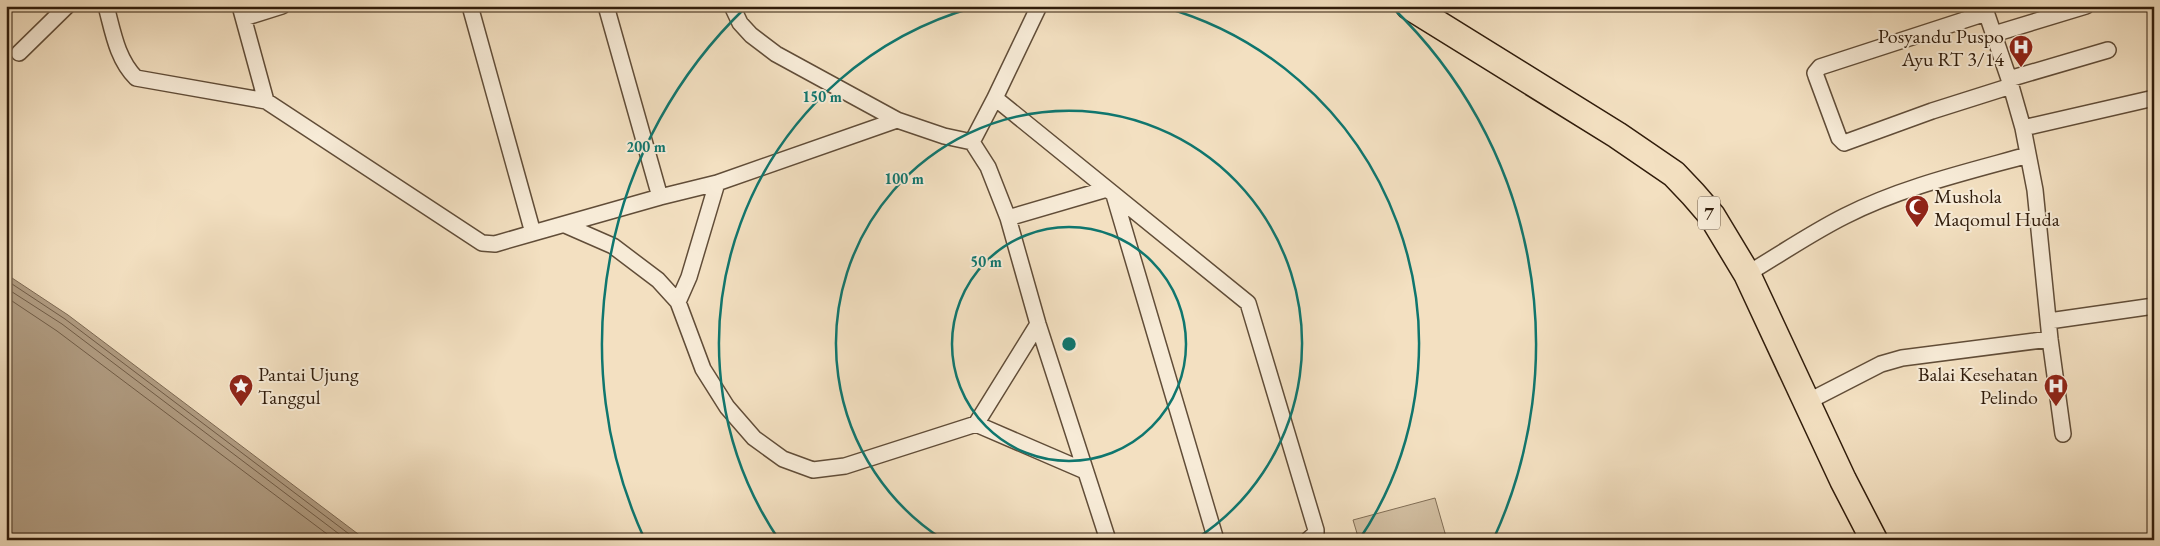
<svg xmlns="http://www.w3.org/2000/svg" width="2160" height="546" viewBox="0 0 2160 546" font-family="'EB Garamond',serif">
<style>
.green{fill:#d2bfa2;stroke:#816e56}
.water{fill:#b19d83;stroke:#7d6953}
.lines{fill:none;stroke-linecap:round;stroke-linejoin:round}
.shore{stroke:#705c47;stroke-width:1}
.street-casing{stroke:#614d38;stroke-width:18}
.highway-casing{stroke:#301c0b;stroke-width:29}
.street{stroke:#f7ebd7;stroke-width:15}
.highway{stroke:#f3e0c1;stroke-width:26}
.ring{fill:none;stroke:#0f766e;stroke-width:2.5}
.labels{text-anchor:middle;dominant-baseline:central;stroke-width:4;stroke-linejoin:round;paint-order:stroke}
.shield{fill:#f7ebd7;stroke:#6c5a48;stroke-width:1}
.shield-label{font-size:19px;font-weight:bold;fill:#301c0b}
.poi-label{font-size:20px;fill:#301c0b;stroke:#f7ebd7;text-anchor:end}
.centre{fill:#0f766e;stroke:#f7ebd7;stroke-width:2.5}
.ring-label{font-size:15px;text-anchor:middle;font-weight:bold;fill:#0f766e;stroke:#f7ebd7;stroke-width:4;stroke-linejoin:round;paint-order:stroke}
</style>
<rect width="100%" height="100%" fill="#f3e0c1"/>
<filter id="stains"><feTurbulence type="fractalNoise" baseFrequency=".004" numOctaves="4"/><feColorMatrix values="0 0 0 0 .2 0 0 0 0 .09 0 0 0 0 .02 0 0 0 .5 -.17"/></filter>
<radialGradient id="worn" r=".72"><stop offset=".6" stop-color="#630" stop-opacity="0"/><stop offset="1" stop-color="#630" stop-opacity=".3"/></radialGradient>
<!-- green -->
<path class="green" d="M1435,498L1447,540H1359L1353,520Z"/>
<!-- water -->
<path class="water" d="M6,274L68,315L366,540H6Z"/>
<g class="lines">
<!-- shore -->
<path class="shore" d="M6,280L65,319L357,540
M6,288L62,324L347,540
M6,297L57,331L335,540"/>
<defs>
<path id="street" d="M106,6C113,32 117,59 136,78L266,101L482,243L495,244L533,233
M240,6L266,101
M470,6L533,233L660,197L717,183L897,120
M606,6L660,197
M732,6L740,23L751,35L776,54L897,120L944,136L972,142L995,98
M1039,6L995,98L1248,303L1316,530V533L1308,540
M1984,6L2009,79L2023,128L2035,190L2050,339L2063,434
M1986,13L1820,67L1815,73L1816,76L1839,138L1844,143L1932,111L2011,86
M244,18L282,6
M1994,34L2086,6
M19,53L67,6
M2009,79L2108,50
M2023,128L2154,98
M972,142L988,167L1008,218L1038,324L1108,540
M1114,195L1216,540
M1008,218L1107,189
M565,225L613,246L658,280L678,302L703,369L727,407L754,438L783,459L813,470L845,466L976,424L1038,324
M1747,274C1779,255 1811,233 1845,216C1902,187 1967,172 2028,155
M678,302L689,277L717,183
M2049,321L2154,306
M1807,402L1881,364L1902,358L2050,339
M976,424L1085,471"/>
<path id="highway" d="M1409,6L1617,135L1674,174L1693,194L1712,216L1747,274L1843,480L1874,540"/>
</defs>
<!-- street casing -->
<use href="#street" class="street-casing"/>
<!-- highway casing -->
<use href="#highway" class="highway-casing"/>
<!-- street -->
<use href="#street" class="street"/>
<!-- highway -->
<use href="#highway" class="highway"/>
</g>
<!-- distance rings -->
<g class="ring">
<circle cx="1069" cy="344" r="117"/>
<path d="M942 539A233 233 0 1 1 1196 539"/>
<path d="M779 540A350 350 0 0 1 975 7M1163 7A350 350 0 0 1 1359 540"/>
<path d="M644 538A467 467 0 0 1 745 8M1393 8A467 467 0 0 1 1494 538"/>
</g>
<!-- icons -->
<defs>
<symbol id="hospital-pin" viewBox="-11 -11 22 30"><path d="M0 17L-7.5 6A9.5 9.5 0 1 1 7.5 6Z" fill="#8f2418" stroke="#f7ebd7"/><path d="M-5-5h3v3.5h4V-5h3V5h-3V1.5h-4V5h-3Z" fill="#fff"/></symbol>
<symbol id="mosque-pin" viewBox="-11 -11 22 30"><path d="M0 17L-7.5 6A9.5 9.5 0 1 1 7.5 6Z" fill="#8f2418" stroke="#f7ebd7"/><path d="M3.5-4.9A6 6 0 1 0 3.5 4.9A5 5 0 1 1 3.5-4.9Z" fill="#fff"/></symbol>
<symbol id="sight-pin" viewBox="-11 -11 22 30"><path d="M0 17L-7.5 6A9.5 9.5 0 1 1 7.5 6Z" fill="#8f2418" stroke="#f7ebd7"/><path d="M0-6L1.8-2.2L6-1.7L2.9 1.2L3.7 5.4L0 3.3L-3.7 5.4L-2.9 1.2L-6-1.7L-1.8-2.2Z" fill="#fff"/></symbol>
</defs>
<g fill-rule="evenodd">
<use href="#hospital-pin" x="2007" y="33" width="28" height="38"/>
<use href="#mosque-pin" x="1903" y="193" width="28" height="38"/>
<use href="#sight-pin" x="227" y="372" width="28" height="38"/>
<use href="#hospital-pin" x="2042" y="372" width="28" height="38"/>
</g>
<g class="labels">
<!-- shield labels -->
<rect class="shield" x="1698" y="196.5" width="22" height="33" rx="4"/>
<g class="shield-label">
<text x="1709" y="213">7</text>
</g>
<!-- poi labels -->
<g class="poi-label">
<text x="2004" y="36">Posyandu Puspo<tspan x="2004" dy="23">Ayu RT 3/14</tspan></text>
<text x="1934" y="196" text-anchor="start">Mushola<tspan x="1934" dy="23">Maqomul Huda</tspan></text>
<text x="258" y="374" text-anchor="start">Pantai Ujung<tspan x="258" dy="23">Tanggul</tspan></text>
<text x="2038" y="374">Balai Kesehatan<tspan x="2038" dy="23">Pelindo</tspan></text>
</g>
</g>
<circle cx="1069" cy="344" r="8" class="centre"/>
<g class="ring-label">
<text x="822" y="102">150 m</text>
<text x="646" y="152">200 m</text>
<text x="904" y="184">100 m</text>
<text x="986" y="267">50 m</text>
</g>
<!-- margin -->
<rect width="2160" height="546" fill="none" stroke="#f3e0c1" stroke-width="25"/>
<rect x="8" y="8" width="2145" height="531" fill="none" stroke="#301c0b" stroke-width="2.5"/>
<rect x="12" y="12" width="2135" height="521" fill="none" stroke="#301c0b"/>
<rect width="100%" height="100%" filter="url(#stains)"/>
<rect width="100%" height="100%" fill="url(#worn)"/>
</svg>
